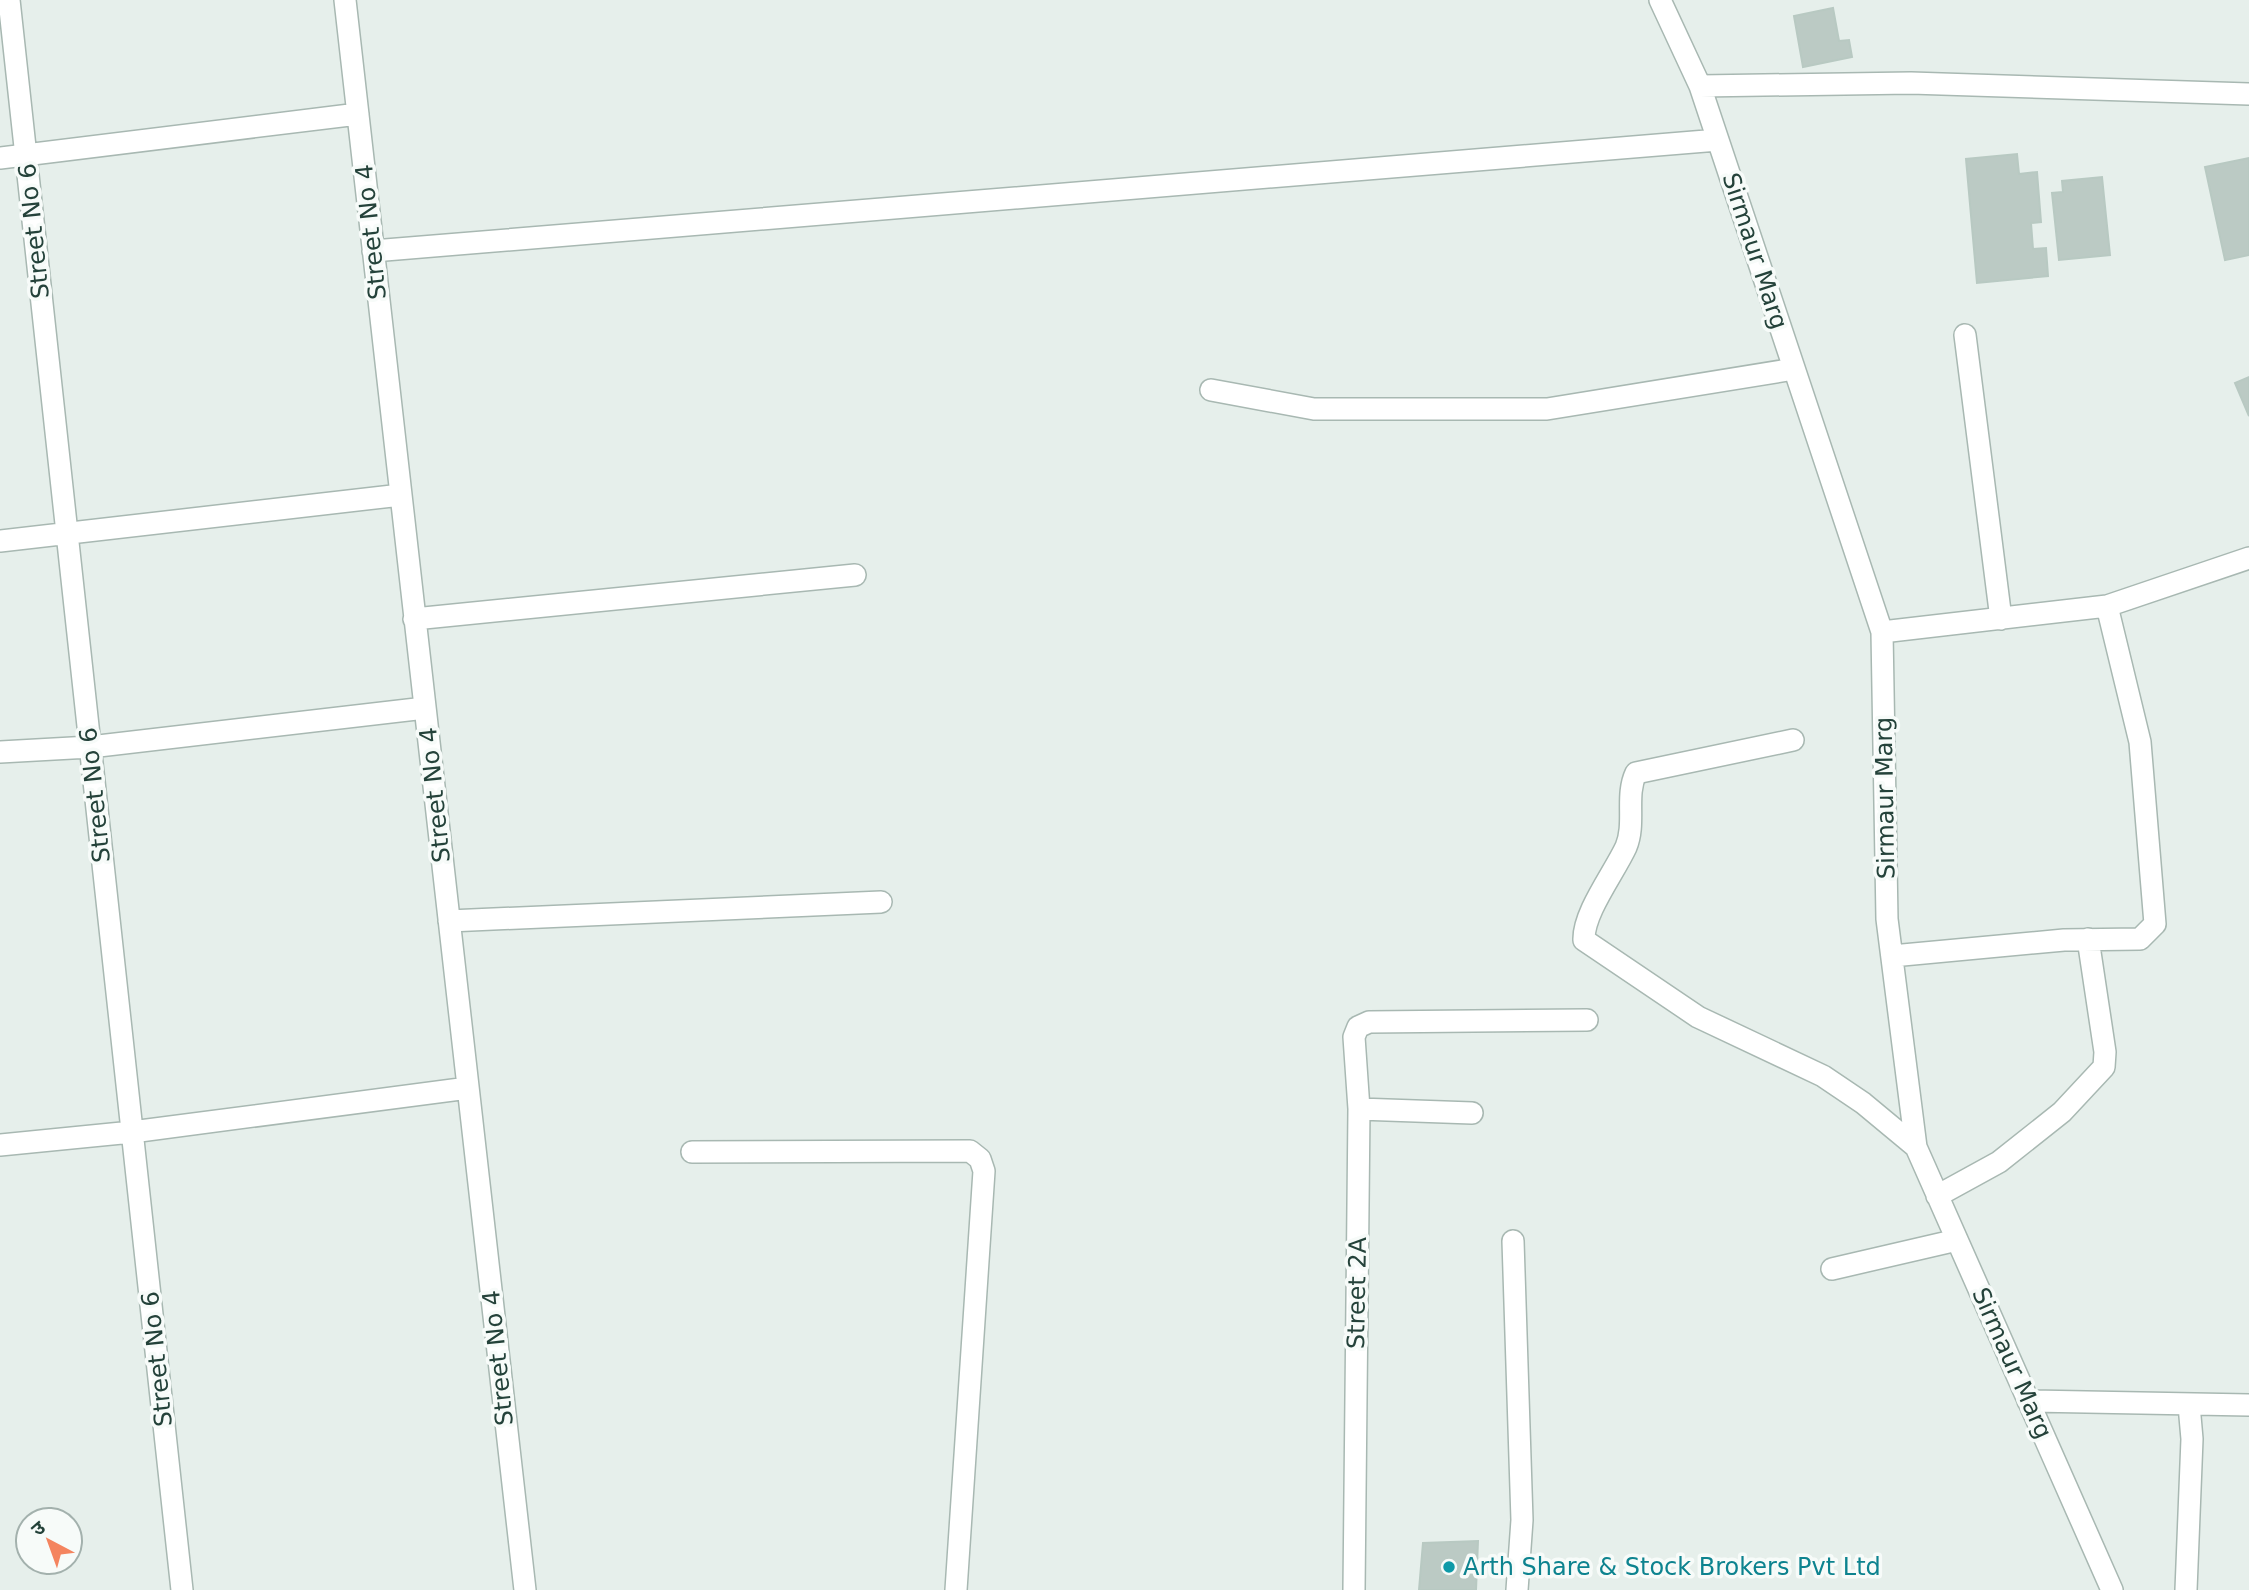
<svg xmlns="http://www.w3.org/2000/svg" width="2249" height="1590" viewBox="0 0 2249 1590" font-family="'DejaVu Sans','Noto Sans Devanagari',sans-serif">
<style>
.building{fill:#bbcac4;stroke:#b8c9c2;stroke-width:2}
.lines{fill:none;stroke-linecap:round;stroke-linejoin:round}
.street-casing{stroke:#a8b8b2;stroke-width:24}
.street{stroke:#fff;stroke-width:21}
.culture-dot{fill:#0f9aa8;stroke:#f7fbf9;stroke-width:2.5}
.labels{text-anchor:middle;dominant-baseline:central;stroke-width:7;stroke-linejoin:round;paint-order:stroke}
.street-label{font-size:24px;fill:#24423a;stroke:#f7fbf9}
.culture-label{font-size:24px;fill:#0d838f;stroke:#f7fbf9;text-anchor:start}
</style>
<rect width="100%" height="100%" fill="#e6efeb"/>
<!-- building -->
<path class="building" d="M1833,8L1839,41L1849,40L1852,57L1803,67L1794,16Z
M2017,154L2019,174L2037,172L2041,222L2031,223L2033,249L2046,248L2048,276L1977,283L1966,159Z
M2249,158V255L2225,260L2205,167Z
M2102,177L2110,255L2059,260L2052,193L2063,192L2062,181Z
M2249,377V416L2235,383Z
M1478,1541L1476,1590H1419L1423,1543Z"/>
<g class="lines">
<defs>
<path id="street" d="M9,0L182,1590
M345,0L525,1590
M1660,0L1700,86L1882,632L1887,919L1916,1147L2112,1590
M1700,86L1911,83L2249,94
M0,158L358,114
M373,251L1718,140
M1965,335L2001,619
M1211,390L1314,409H1547L1794,369
M0,541L401,495
M414,619L855,575
M1882,632L2107,606L2249,558
M1793,740L1636,773C1625,796 1636,823 1626,847C1614,873 1583,913 1584,940L1698,1017L1823,1076L1863,1103L1916,1147
M0,752L90,747L425,708
M449,921L881,902
M1892,956L2064,940L2140,939L2155,924L2140,742L2107,606
M1359,1109L1354,1037L1358,1027L1369,1022L1587,1020
M0,1145L132,1132L468,1088
M692,1152L970,1151L980,1159L984,1171L956,1590
M1937,1196L1999,1162L2062,1112L2104,1067L2105,1052L2088,939
M1513,1241L1522,1520L1517,1590
M1832,1269L1957,1240
M2028,1401L2249,1405
M1354,1590L1359,1109L1472,1113
M2186,1590L2192,1439L2189,1405"/>
</defs>
<!-- street casing -->
<use href="#street" class="street-casing"/>
<!-- street -->
<use href="#street" class="street"/>
</g>
<!-- markers -->
<circle class="culture-dot" cx="1449" cy="1567" r="7"/>
<g class="labels">
<!-- street labels -->
<g class="street-label">
<text transform="translate(34 231) rotate(-96)">Street No 6</text>
<text transform="translate(371 232) rotate(-96)">Street No 4</text>
<text transform="translate(1755 251) rotate(72)">Sirmaur Marg</text>
<text transform="translate(95 795) rotate(-96)">Street No 6</text>
<text transform="translate(435 795) rotate(-96)">Street No 4</text>
<text transform="translate(1885 798) rotate(-91)">Sirmaur Marg</text>
<text transform="translate(1357 1293) rotate(-89)">Street 2A</text>
<text transform="translate(498 1358) rotate(-96)">Street No 4</text>
<text transform="translate(157 1359) rotate(-96)">Street No 6</text>
<text transform="translate(2012 1363) rotate(66)">Sirmaur Marg</text>
</g>
<!-- culture labels -->
<g class="culture-label">
<text x="1463" y="1567">Arth Share &amp; Stock Brokers Pvt Ltd</text>
</g>
</g>
<!-- north arrow -->
<g transform="translate(49 1541) rotate(319)"><circle r="33" fill="#f7fbf9" stroke="#a3b1ad" stroke-width="2"/>
<path d="M0-5L12 26L0 18L-12 26Z" fill="#f4845f"/>
<text y="-10" font-size="19" font-weight="bold" text-anchor="middle" fill="#24423a">उ</text>
</g>
</svg>
